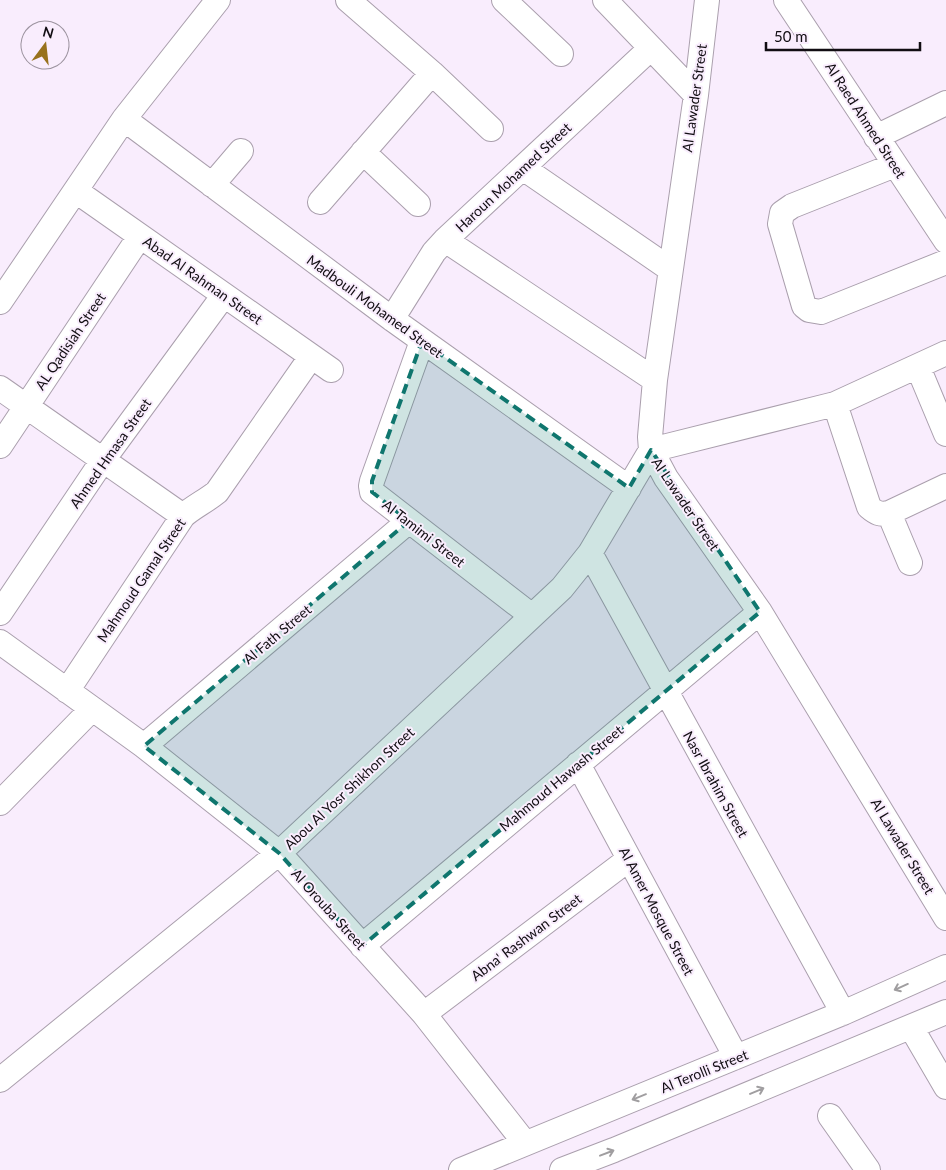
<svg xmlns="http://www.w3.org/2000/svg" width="946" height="1170" viewBox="0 0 946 1170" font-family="Lato,sans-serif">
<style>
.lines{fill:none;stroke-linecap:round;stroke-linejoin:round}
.minor-casing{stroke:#aa9fad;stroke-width:26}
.minor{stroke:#fff;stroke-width:24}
.oneway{stroke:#a09ea0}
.marked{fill:#0f766e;fill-opacity:0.2;stroke:#0f766e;stroke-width:4;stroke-dasharray:10 6;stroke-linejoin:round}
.labels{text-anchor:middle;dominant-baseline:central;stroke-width:4;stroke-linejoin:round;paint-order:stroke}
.street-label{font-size:14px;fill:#110d12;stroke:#f9edfd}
</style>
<rect width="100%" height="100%" fill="#f9edfd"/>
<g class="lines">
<defs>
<path id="minor" d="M348,0L432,73L491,129
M504,0L561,54
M605,0L696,95
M707,0L696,95L655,380L650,437L651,450L666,478L760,612L946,918
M786,0L946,241
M124,119L392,319L629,488
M876,137L946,103
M363,152L418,204
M895,165L792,206L782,213L780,224L804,306L809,310L821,312L946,262
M523,168L670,269
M212,185L241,151
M76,191L331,370
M320,202L432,73
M445,240L655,380
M0,302L124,119L218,0
M392,319L434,252L445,240L651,48
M422,341L372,481L371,486L372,492L532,616
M918,367L946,434
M0,388L183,516
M835,404L869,507C876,513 880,515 889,513L946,486
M0,446L140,236
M889,513L910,563
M590,553L843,1013
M0,613L103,460L224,295
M0,642L144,746L279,853L424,1014L525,1143
M67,691L183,516C193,507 206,501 217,492L311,357
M144,746L409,521
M578,764L736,1057
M0,803L92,709
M362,946L760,612
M424,1014L629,859
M911,1027L946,1087
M0,1080L279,853L562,588L590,553L651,450L835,404L946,353
M830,1116L868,1170
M461,1170L843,1013L946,967
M562,1170L614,1150L946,1012"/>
</defs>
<!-- minor casing -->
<use href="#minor" class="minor-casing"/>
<!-- minor -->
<use href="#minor" class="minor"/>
</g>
<!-- one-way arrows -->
<defs><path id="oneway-shaft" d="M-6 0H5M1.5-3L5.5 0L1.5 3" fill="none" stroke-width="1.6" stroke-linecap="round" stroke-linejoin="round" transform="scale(1.25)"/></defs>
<g class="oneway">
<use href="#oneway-shaft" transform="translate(901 987) rotate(156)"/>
<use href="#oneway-shaft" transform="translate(757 1091) rotate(-23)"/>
<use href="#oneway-shaft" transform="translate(639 1097) rotate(158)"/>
<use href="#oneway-shaft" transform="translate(607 1153) rotate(-21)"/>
</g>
<!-- marked area -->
<path class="marked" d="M422,341L629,488L651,450L760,612L362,946L279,853L144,746L409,521L372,492V481Z"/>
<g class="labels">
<!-- street labels -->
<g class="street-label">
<text transform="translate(694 98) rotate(-82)">Al Lawader Street</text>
<text transform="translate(866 120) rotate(57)">Al Raed Ahmed Street</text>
<text transform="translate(513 177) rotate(-43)">Haroun Mohamed Street</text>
<text transform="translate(203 280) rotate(35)">Abad Al Rahman Street</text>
<text transform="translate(375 306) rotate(36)">Madbouli Mohamed Street</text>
<text transform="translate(70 341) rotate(-56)">AL Qadisiah Street</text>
<text transform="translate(110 453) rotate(-55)">Ahmed Hmasa Street</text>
<text transform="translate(686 504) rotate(56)">Al Lawader Street</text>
<text transform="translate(424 533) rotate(38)">Al Tamimi Street</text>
<text transform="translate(141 580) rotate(-56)">Mahmoud Gamal Street</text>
<text transform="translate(277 634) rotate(-40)">Al Fath Street</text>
<text transform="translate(561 778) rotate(-40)">Mahmoud Hawash Street</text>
<text transform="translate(716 784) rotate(61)">Nasr Ibrahim Street</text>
<text transform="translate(349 788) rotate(-43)">Abou Al Yosr Shikhon Street</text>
<text transform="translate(903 846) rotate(59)">Al Lawader Street</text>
<text transform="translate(329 909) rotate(48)">Al Orouba Street</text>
<text transform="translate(657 911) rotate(62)">Al Amer Mosque Street</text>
<text transform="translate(526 937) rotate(-37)">Abna' Rashwan Street</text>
<text transform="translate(704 1071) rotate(-22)">Al Terolli Street</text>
</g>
</g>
<!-- north arrow -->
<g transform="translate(45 45) rotate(15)"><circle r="24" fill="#f9edfd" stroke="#9c939f"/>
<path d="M0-4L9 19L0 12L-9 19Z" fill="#98721d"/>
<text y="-8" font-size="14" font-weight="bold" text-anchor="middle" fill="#110d12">N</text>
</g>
<!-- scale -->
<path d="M766 42v8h154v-8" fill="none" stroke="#110d12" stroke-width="2.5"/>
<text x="774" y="42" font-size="15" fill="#110d12" stroke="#f9edfd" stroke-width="4" paint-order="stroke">50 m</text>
</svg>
